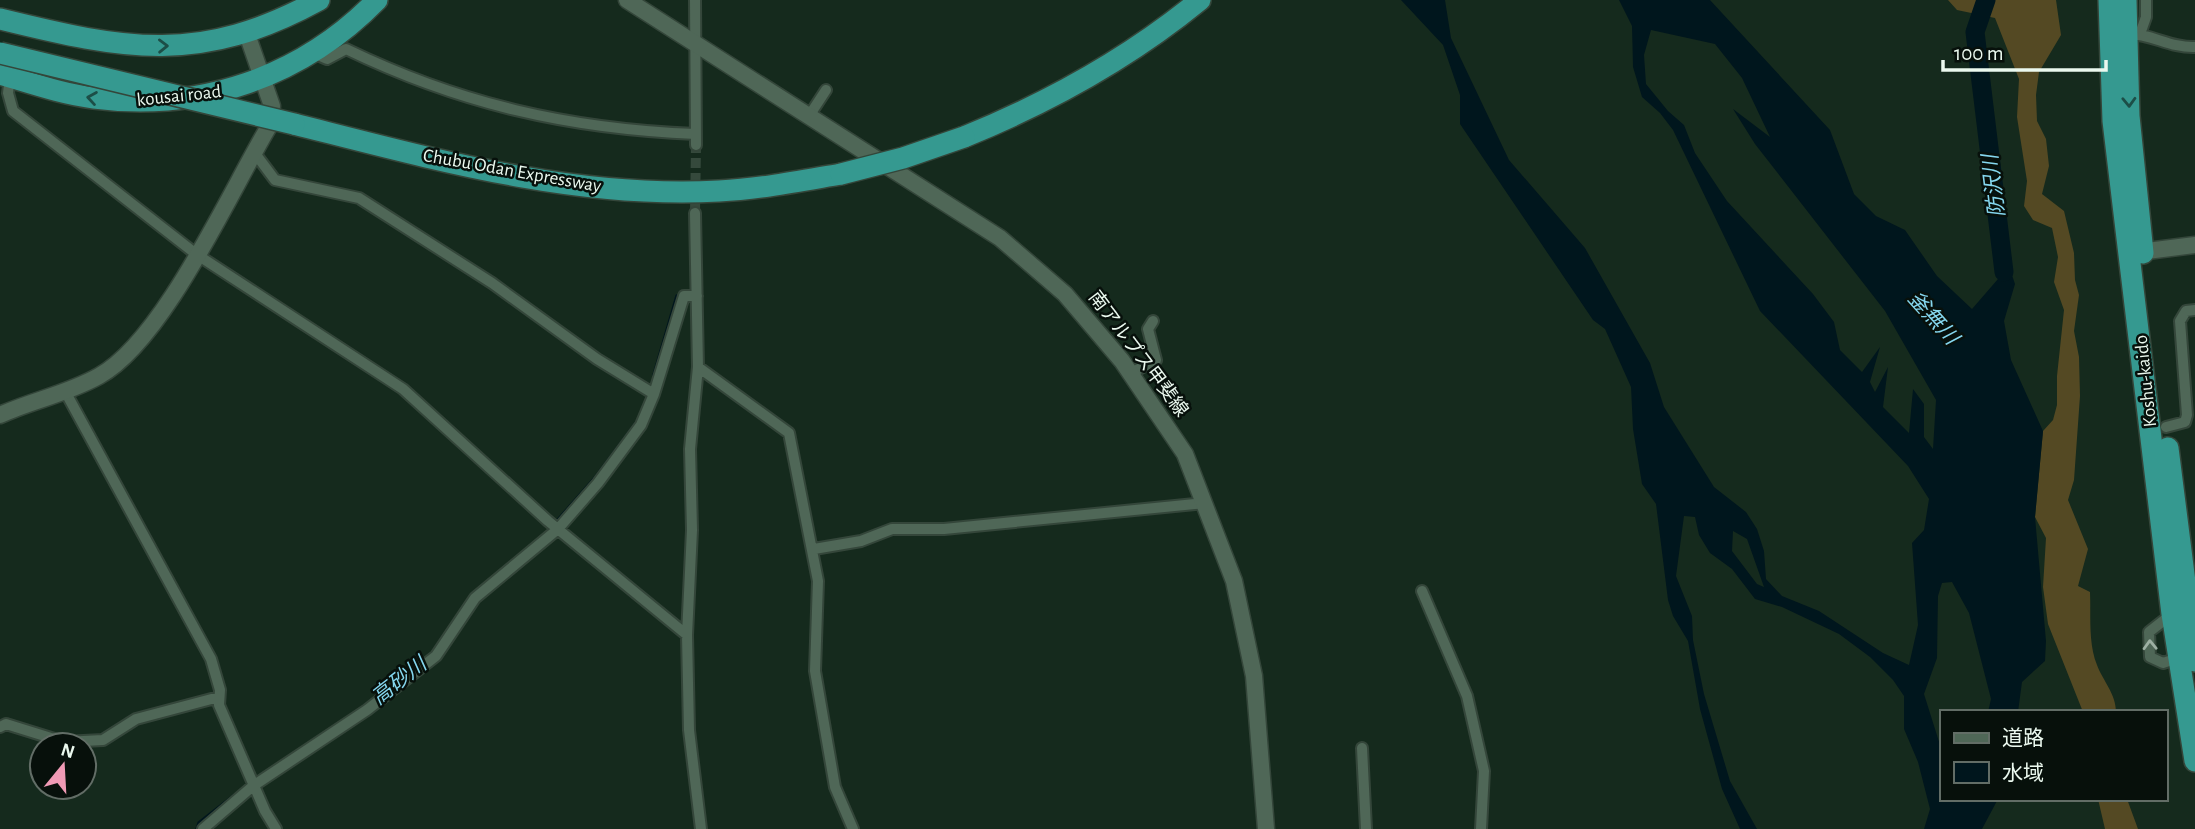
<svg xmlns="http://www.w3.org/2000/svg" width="2195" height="829" viewBox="0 0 2195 829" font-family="'Alegreya Sans','Noto Sans JP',sans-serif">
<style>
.forest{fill:#544923}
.water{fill:#00161d;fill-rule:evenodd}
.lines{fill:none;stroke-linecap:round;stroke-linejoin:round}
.stream{stroke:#00161d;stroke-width:3.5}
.river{stroke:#00161d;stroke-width:19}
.street-tunnel{stroke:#35493c;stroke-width:10;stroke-dasharray:10 5;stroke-linecap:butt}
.street-casing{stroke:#34463a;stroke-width:14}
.secondary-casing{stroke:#34463a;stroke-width:19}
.highway-casing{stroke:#34463a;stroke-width:24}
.street{stroke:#4f6757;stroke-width:10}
.secondary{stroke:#4f6757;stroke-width:16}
.highway{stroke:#359990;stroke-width:21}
.highway-bridge-casing{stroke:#34463a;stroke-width:24;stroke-linecap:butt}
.highway-bridge{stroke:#359990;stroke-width:21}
.oneway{stroke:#1c4e47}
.oneway2{stroke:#9db0a3}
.labels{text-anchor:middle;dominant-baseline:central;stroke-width:5;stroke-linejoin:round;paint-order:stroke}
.street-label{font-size:19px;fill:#ebf9ef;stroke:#07100b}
.water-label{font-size:21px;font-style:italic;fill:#85d7ef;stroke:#07100b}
</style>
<rect width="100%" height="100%" fill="#152a1d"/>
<!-- forest -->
<path class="forest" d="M1948,0H2056L2061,35L2039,72L2036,95L2037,121L2046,139L2049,166L2042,194L2064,211L2074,253L2075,280L2079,295L2074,331L2079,357L2080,396L2074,480L2068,500L2088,549L2078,586L2090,592C2091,615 2088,643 2097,665C2103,681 2116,694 2116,712H2083L2048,624L2043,587L2046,538L2035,517L2043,431L2053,420L2057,405V376L2064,310L2054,282L2058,257L2052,228L2033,220L2024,206L2027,181L2017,117L2019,79L1995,18L1957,10Z
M2098,799H2127L2138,829H2105Z"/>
<!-- water -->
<path class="water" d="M1401,0H1445L1451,38L1509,160L1585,248L1650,363L1664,407L1714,487L1746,512L1757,529L1764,551L1766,579L1782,596L1819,611L1883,653L1909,665L1918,625L1912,543L1924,530L1929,499L1908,466L1760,311L1673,130L1660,113L1642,97L1633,67L1632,26L1619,0H1710L1830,130L1854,194L1876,216L1905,230L1937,276L1972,309L1998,279L2002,245L2015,284L2004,321L2011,360L2043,431L2035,517L2046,641L2045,661L2022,682L2018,712H1988L1991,699L1969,613L1952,582L1942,583L1938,596L1937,658L1924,694L1941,748V799H1998L1982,829H1924L1930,809L1918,762L1904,729V696L1893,680L1870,657L1839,634L1782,607L1755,599L1732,569L1710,553L1699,535L1695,517L1684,516L1676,576L1692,616L1693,640L1704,694L1730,781L1757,829H1740L1722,789L1700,709L1688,641L1673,616L1668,600L1656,504L1642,484L1633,429L1631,387L1605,329L1593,320L1460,124V95L1443,45ZM1651,30L1715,44L1742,78L1770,137L1733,109L1755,144L1885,311L1936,400L1933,449L1924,437V404L1913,389L1909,433L1883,407L1888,367L1875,392L1870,382L1880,347L1862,372L1840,350L1834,322L1813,294L1727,201L1695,153L1684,125L1668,111L1646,84L1644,55ZM1733,531L1747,539L1764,587L1757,584L1732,551Z"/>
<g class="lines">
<!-- stream -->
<path class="stream" d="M654,375L677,296
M558,520L595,478L639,419
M197,829L199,823L235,795"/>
<!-- river -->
<path class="river" d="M1986,0L1975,32L2004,272"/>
<!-- street-tunnel -->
<path class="street-tunnel" d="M695,213L696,145"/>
<defs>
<path id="street" d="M695,0L696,145
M2126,34C2151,33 2169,48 2195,47
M2140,34L2146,17V0
M313,53L327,59L346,49C460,104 569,129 696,134
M10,77L8,93L13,111L196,254L403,389L548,521L687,635
M809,116L826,90
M254,152L275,180L359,198L492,283L597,359L654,394
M695,213L698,367L690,449L692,530L687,635L689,730L701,829
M698,367L789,433L818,581L815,671L835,787L853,829
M1131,373L1156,360L1148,329L1153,321
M66,393L211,659L220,690L219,705L265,811L276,829
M2166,427L2185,422L2187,415L2180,321L2186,311L2195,310
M814,549L861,541L892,529H944L1205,503
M1422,591L1467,696L1484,771L1481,829
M2172,614L2149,632L2150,657L2163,663L2181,657
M0,727L6,724L64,742L103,740L136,719L219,697
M1362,748L1366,829
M203,829L253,786L367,710L436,656L475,598L558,529L598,483L641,425L654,394L684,296H697"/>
<path id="secondary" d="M627,0L1000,238L1065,294L1122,361L1185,454L1234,581L1254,676L1266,829
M2131,253L2195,245
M0,415C33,400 67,394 99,376C163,341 229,194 268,128L272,106L247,34"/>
<path id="highway" d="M2109,0L2113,121L2172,614L2195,761
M2126,0L2129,116L2143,253
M0,19C126,50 200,65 319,0
M0,74C31,83 62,94 94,98C200,112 302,77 377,0
M294,124C433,159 574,199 719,191C760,189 800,181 841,174
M964,137C1050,102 1128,59 1200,0
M2168,448L2195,661"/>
</defs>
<!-- street casing -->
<use href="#street" class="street-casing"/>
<!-- secondary casing -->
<use href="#secondary" class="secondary-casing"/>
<!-- highway casing -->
<use href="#highway" class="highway-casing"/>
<!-- street -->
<use href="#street" class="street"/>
<!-- secondary -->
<use href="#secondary" class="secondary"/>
<!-- highway -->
<use href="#highway" class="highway"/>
<defs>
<path id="highway-bridge" d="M0,53L294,124
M841,174L903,158L964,137"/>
</defs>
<!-- highway-bridge casing -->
<use href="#highway-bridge" class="highway-bridge-casing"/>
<!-- highway-bridge -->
<use href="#highway-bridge" class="highway-bridge"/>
</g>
<!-- one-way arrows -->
<defs><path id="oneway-chevron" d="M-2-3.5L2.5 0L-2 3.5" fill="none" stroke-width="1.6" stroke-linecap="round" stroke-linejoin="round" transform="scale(1.75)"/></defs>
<g class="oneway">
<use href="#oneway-chevron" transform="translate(163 46) rotate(-1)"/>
<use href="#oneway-chevron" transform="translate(92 98) rotate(-171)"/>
<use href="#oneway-chevron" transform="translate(2129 102) rotate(88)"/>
</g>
<use class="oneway2" href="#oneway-chevron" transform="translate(2150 645) rotate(-92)"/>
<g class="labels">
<!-- street labels -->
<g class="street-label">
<text transform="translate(179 96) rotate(-6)">kousai road</text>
<text transform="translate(512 171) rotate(10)">Chubu Odan Expressway</text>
<text transform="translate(1138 354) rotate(53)">南アルプス甲斐線</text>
<text transform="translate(2146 381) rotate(-96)">Koshu-kaido</text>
</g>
<!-- water labels -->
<g class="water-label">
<text transform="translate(1994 186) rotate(-97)">防沢川</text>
<text transform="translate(1933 318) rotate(48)">釜無川</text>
<text transform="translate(399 681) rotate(-38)">高砂川</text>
</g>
</g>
<!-- legend -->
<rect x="1940" y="710" width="228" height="91" fill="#07100b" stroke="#626d66" stroke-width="2"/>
<rect x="1954" y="733" width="35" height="10" fill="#4f6757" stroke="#626d66" stroke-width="2"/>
<text x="2002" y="745" font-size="21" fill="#ebf9ef">道路</text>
<rect x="1954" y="762" width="35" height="21" fill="#00161d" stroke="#626d66" stroke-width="2"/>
<text x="2002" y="780" font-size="21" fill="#ebf9ef">水域</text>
<!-- north arrow -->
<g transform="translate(63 766) rotate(18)"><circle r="33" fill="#07100b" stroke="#626d66" stroke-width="2"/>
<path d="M0-5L12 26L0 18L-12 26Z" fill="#f09ab5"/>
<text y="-10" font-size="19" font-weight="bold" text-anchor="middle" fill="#ebf9ef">N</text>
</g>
<!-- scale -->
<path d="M1943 60v10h163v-10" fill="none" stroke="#ebf9ef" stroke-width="3.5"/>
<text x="1954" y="60" font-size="21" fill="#ebf9ef" stroke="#07100b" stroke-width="5" paint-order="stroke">100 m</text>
</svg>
